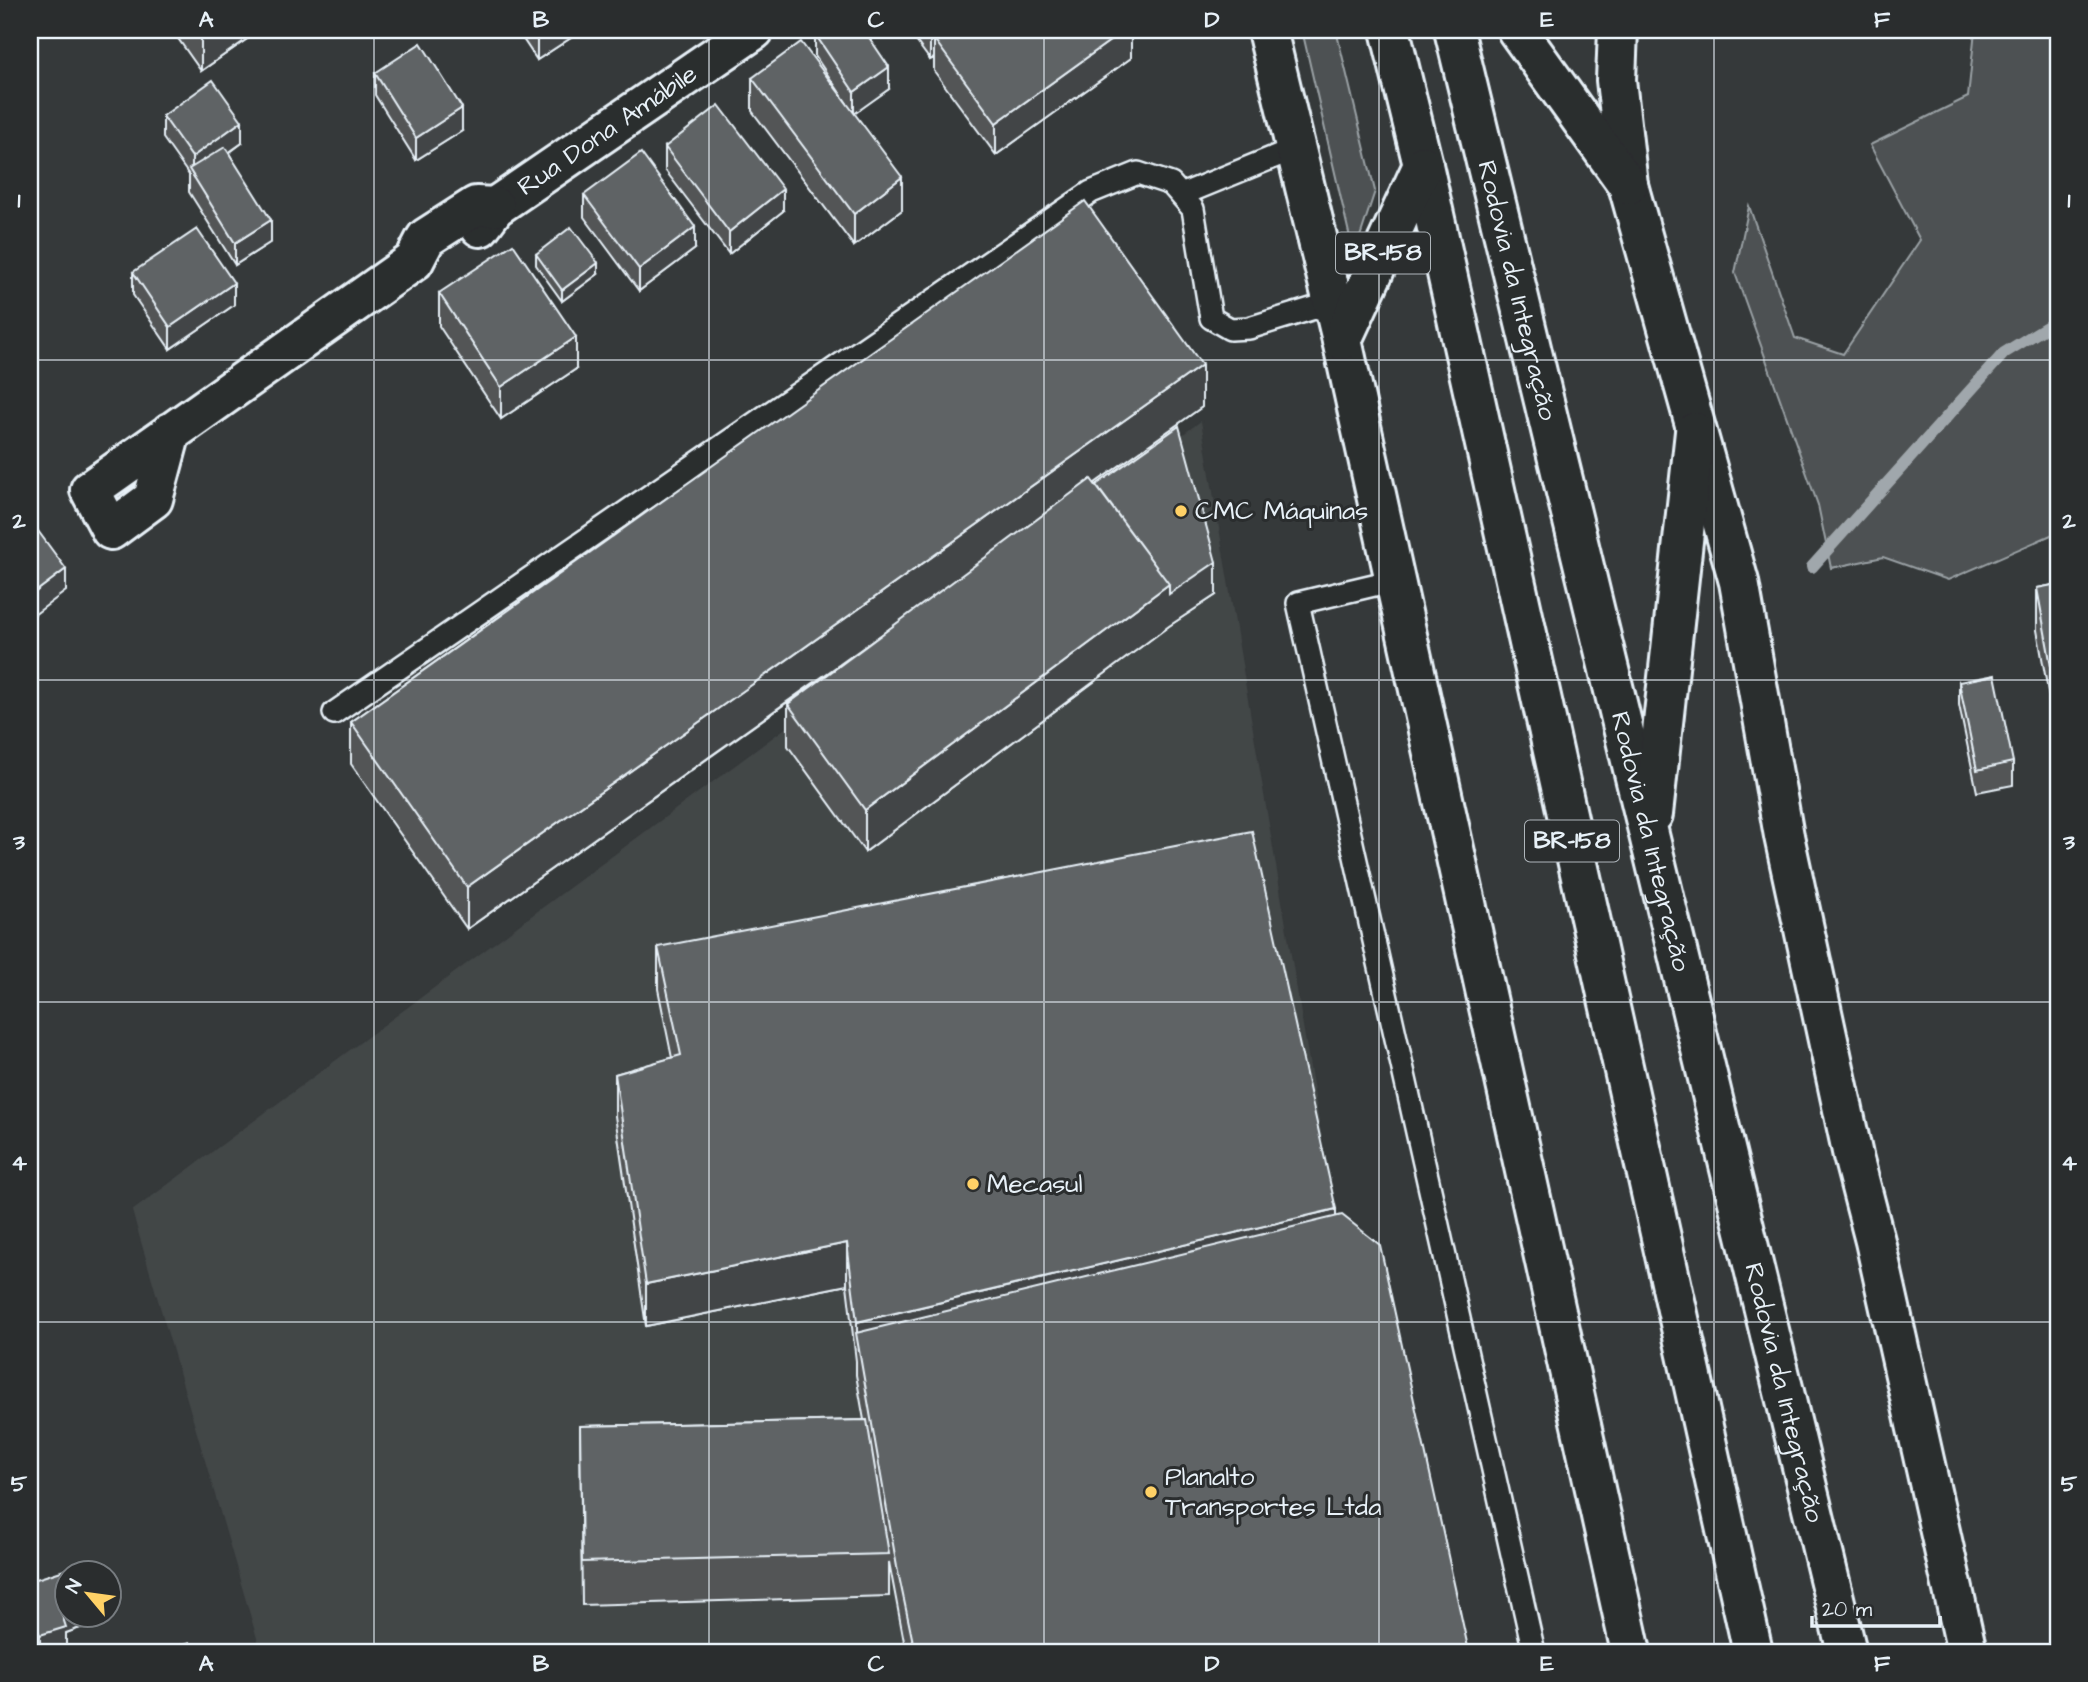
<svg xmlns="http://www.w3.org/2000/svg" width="2088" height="1682" viewBox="0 0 2088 1682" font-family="'Architects Daughter',sans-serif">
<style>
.built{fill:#424647}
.green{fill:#4d5152;stroke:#9aa1a5;stroke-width:2}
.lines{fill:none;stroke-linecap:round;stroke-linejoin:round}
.stream{stroke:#a0a7ac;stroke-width:12}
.lane-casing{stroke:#e8f1f8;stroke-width:26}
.street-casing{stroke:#e8f1f8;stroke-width:44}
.secondary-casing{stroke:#e8f1f8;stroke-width:44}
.highway-casing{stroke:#e8f1f8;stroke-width:44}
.lane{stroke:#2a2d2e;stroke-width:21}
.street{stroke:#2a2d2e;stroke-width:38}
.secondary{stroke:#2a2d2e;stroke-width:38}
.highway{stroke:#2a2d2e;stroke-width:38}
.wall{fill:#525557;stroke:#e8f1f8;stroke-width:2}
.shaded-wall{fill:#424547;stroke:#e8f1f8;stroke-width:2}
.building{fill:#5f6365;stroke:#e8f1f8;stroke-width:2}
.grid{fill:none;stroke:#e8f1f8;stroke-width:2;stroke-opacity:0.55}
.poi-dot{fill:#ffd166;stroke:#2a2d2e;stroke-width:2.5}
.labels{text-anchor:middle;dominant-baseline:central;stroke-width:6;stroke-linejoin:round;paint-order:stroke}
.shield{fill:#2a2d2e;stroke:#afb6bb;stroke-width:2}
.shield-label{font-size:24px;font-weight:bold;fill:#e8f1f8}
.street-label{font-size:26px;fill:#e8f1f8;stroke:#2a2d2e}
.poi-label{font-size:26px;fill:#e8f1f8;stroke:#2a2d2e;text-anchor:start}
.neatline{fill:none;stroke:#e8f1f8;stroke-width:2.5}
.grid-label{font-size:23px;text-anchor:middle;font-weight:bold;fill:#e8f1f8}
</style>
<rect width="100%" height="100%" fill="#35393a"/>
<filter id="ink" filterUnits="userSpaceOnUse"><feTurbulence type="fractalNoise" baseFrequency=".0143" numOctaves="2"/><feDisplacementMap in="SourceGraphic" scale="14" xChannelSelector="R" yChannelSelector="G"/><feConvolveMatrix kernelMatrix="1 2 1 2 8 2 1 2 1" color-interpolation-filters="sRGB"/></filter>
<g filter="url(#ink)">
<!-- built -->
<path class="built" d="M1201,421L1342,1257L1460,1652H261L132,1211Z"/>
<!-- green -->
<path class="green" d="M1302,30H1336L1375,191L1354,255Z
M1975,30H2058V532L1948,580L1883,557L1831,568L1818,505L1735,273L1749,206L1795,338L1843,354L1920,240L1870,145L1968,97Z"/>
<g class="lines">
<!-- stream -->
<path class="stream" d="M1812,567L2004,353L2058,320"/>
<defs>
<path id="lane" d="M1181,195L1296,148
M1395,580L1298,603L1534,1652
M334,713L1091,192L1138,173L1171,184L1193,209L1211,318L1230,329L1249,328L1334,302"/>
<g id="street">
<path d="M1618,30L1616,80L1628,185"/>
<path id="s1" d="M480,227L495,207L754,30"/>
<path d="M171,432L153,499L111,530L90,490L414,261L426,238L476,206L495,207"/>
</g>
<path id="secondary" d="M1267,30L1342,340L1631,1652
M1628,185L1739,582L1784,836L1853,1156L1875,1241L1967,1652"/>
<g id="highway">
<path d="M1390,30L1423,165L1753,1652"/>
<path id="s2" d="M1454,30L1847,1652"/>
<path d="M1517,30L1628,185"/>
<path d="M1342,340L1423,165"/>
<path d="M1653,814L1695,432"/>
</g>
</defs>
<!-- lane casing -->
<use href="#lane" class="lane-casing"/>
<!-- street casing -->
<use href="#street" class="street-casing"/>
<!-- secondary casing -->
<use href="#secondary" class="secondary-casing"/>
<!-- highway casing -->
<use href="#highway" class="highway-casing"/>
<!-- lane -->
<use href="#lane" class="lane"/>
<!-- street -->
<use href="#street" class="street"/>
<!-- secondary -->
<use href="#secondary" class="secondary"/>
<!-- highway -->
<use href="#highway" class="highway"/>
</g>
<!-- wall -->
<path class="wall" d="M172,30H260L201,71Z
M517,30H583L537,60Z
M908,30H1131V58L996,155L934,71V58L930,60Z
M815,34L889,89L854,113L902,210L854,246L752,111V78L846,102L815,56Z
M375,73L462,131L416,160L375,95Z
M163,116L242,143L229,153L271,242L235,265L189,192V175L163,138Z
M665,147L783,211L729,254L665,170Z
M584,195L695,249L639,291L584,217Z
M536,254L598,274L562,301L536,265Z
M133,272L234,305L170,349L133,295Z
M439,293L576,369L501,419L439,326Z
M1202,407L1094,483L1216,595L1169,626L865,852L788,746V704L864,648L467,929L351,764V722L649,510Z
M2058,584V747L2037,630V588Z
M1959,682L2013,762V785L1977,792L1959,705Z
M658,947L1336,1217L1469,1652H906L889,1562V1596L582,1605L580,1426L864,1420L856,1375V1361L847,1285L646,1326L615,1116V1074L672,1058L658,989Z
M30,1581L91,1615V1624L66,1633V1649L56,1652H38L33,1642L30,1643Z"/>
<!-- shaded-wall -->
<path class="shaded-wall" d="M201,30H260L201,71Z
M537,30H583L537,60Z
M930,30H972L934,39V58L930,60Z
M1125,30H1131V58L996,155V123Z
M889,67V89L854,114V92Z
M462,108V131L416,160V138Z
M242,121V143L194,177L192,174V157Z
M902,177V210L854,246V214Z
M783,189V211L729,254V232Z
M271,220V242L235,265V243Z
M695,227V249L639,291V269Z
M598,263V274L562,301V290Z
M234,283V305L170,349V327Z
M576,337V369L501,419V387Z
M1202,365V407L467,929V887Z
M1216,562V595L1169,626L865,852V810L1169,584Z
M66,569V591L30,618V596Z
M1336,1209V1251L857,1336V1322Z
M847,1243V1285L646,1326V1284Z
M66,1610V1615H91V1624L66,1633V1649L56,1652H40V1635L61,1612Z
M33,1620V1642L30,1643V1621Z"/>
<!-- building -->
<path class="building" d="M821,30H864L889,67L854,92L815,34Z
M946,30H1125L996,123L934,39Z
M801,42L902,177L854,214L752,78Z
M421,43L462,108L416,138L375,73Z
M213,80L242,121L192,157L163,116Z
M719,105L783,189L729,232L665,147Z
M225,147L271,220L235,243L189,169Z
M641,153L695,227L639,269L584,195Z
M1085,201L1202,365L467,887L351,722Z
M571,227L598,263L562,290L536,254Z
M197,229L234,283L170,327L133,272Z
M513,244L576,337L501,387L439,293Z
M1179,426L1216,562L1169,594V584L1096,485Z
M1091,479L1169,584L865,810L788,704Z
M648,510H649L612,537Z
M30,520L66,569L30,596Z
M2058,584V705L2037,588Z
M1995,675L2013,762L1977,770L1959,682Z
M1252,831L1336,1209L857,1322L847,1243L646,1284L615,1074L681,1055L658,947Z
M1342,1215L1380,1245L1469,1652H915L897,1567L856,1333Z
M867,1420L889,1554L582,1562L580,1426Z
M80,1565L83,1573H66V1610L61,1612L66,1627L40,1635L33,1620L30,1621V1581Z
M190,1642L193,1652H160Z"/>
</g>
<!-- grid -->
<path class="grid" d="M374,30V1652M709,30V1652M1044,30V1652M1379,30V1652M1714,30V1652M30,360H2058M30,680H2058M30,1002H2058M30,1322H2058"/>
<!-- markers -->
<g class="poi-dot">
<circle cx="1181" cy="511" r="7"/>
<circle cx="973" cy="1184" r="7"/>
<circle cx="1151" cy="1492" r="7"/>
</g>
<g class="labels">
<!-- shield labels -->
<g class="shield">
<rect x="1336" y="232.5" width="94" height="41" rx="5"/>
<rect x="1525" y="820.5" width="94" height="41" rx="5"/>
</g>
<g class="shield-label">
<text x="1383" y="253">BR-158</text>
<text x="1572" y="841">BR-158</text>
</g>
<!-- street labels -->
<g class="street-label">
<text stroke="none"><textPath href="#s1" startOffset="161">Rua Dona Amábile</textPath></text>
<text stroke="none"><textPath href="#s2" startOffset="268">Rodovia da Integração</textPath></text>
<text stroke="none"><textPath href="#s2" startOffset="835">Rodovia da Integração</textPath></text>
<text stroke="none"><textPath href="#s2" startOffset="1402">Rodovia da Integração</textPath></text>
</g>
<!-- poi labels -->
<g class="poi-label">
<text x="1195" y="511">CMC Máquinas</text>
<text x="987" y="1184">Mecasul</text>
<text x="1165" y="1477">Planalto<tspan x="1165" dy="30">Transportes Ltda</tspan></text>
</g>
</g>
<!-- margin -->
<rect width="2088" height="1682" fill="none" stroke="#2a2d2e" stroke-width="77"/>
<!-- north arrow -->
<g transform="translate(88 1594) rotate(299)"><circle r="33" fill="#2a2d2e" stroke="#767b7f" stroke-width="2"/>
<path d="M0-5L12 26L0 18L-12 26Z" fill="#ffd166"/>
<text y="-10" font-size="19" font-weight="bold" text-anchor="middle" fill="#e8f1f8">N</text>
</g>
<!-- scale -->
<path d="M1812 1616v10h128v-10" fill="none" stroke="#e8f1f8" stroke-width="3.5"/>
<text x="1822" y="1616" font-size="21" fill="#e8f1f8" stroke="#2a2d2e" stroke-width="5" paint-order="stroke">20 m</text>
<rect x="38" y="38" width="2012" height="1606" class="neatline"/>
<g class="grid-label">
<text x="206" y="27">A</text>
<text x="541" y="27">B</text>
<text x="876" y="27">C</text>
<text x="1212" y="27">D</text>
<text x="1547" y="27">E</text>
<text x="1882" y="27">F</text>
<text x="19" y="207">1</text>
<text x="2069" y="207">1</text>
<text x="19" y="528">2</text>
<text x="2069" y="528">2</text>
<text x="19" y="849">3</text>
<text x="2069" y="849">3</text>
<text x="19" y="1170">4</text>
<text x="2069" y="1170">4</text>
<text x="19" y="1491">5</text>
<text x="2069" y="1491">5</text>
<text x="206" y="1671">A</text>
<text x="541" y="1671">B</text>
<text x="876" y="1671">C</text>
<text x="1212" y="1671">D</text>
<text x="1547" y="1671">E</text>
<text x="1882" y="1671">F</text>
</g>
</svg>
